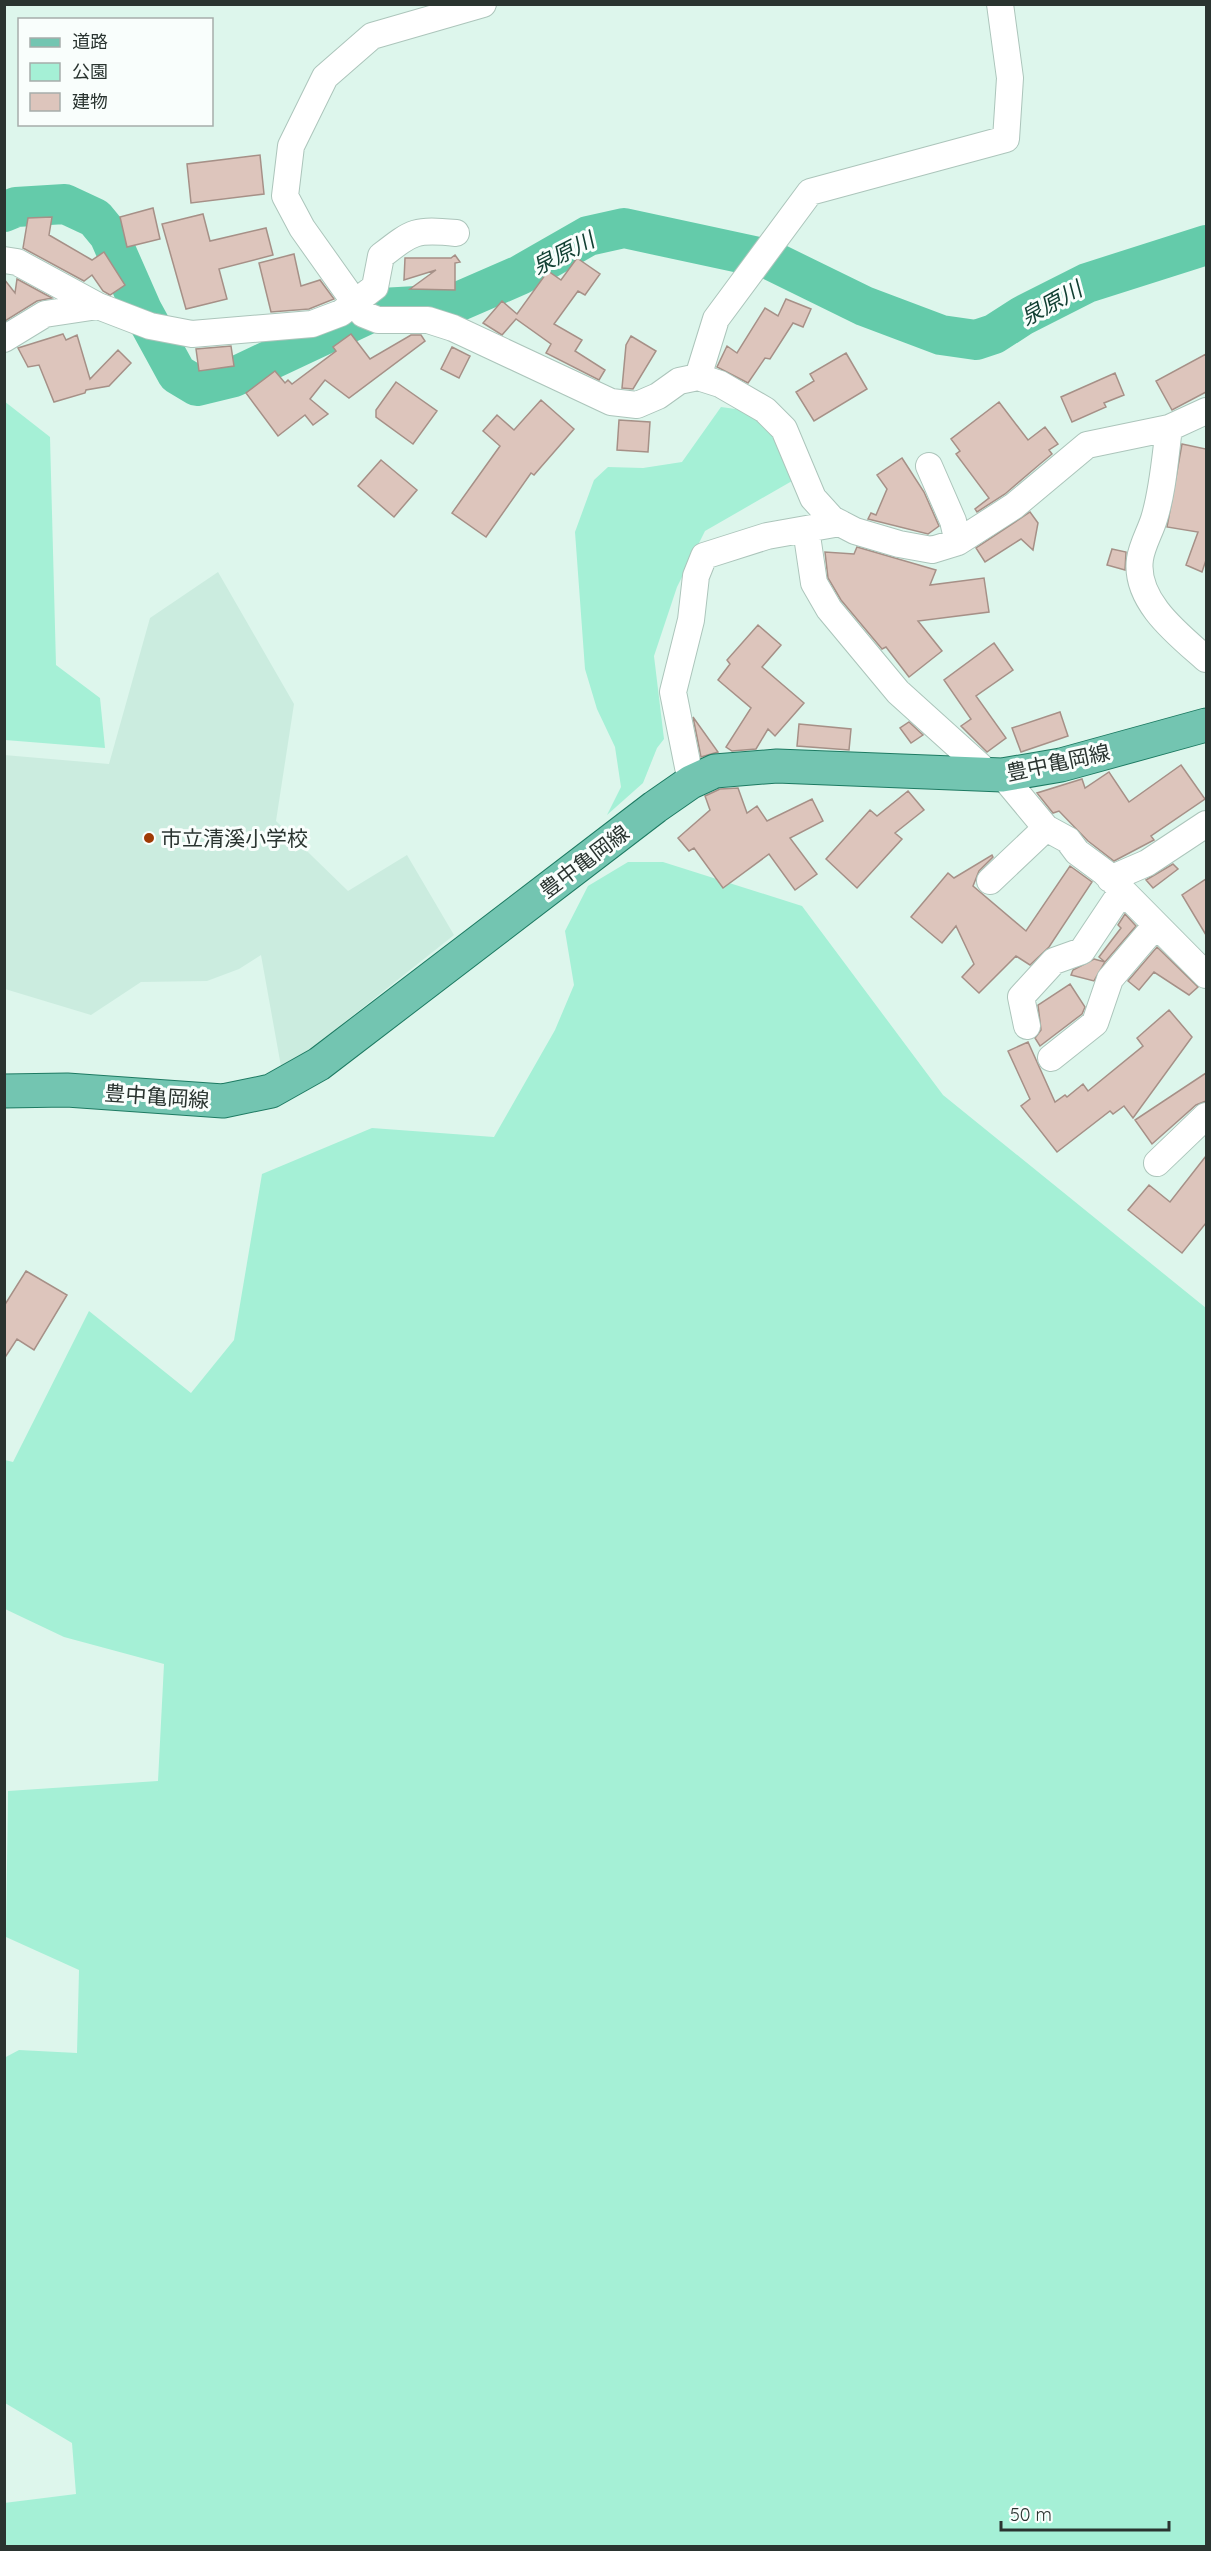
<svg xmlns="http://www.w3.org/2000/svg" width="1211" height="2551" viewBox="0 0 1211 2551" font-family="Quicksand,'Noto Sans JP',sans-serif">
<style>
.built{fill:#cbecdf}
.green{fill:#a5f0d6}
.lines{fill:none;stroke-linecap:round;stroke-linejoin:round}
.river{stroke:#64cbaa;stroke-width:40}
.building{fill:#ddc5bc;stroke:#a69087;stroke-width:1.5}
.minor-casing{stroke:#acc5bb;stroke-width:28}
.major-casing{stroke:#1d7a62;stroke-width:35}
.minor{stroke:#fff;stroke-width:26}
.major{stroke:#73c5b1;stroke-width:33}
.poi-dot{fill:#9f3b05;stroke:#f9fefc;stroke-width:2}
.labels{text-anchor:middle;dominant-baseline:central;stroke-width:6;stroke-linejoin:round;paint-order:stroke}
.street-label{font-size:21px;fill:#2a3430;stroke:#f9fefc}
.poi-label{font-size:21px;fill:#2a3430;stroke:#f9fefc;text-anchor:start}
.water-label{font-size:22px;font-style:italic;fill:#124033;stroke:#f9fefc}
</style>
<rect width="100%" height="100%" fill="#ddf6ec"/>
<!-- built -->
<path class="built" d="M218,572L294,704L276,821L348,891L407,855L454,935L282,1072L261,955L239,969L207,981L141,982L91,1015L5,989L4,755L109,764L150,618Z"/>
<!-- green -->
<path class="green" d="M4,401L50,437L56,665L100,698L105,748L5,740Z
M721,407L750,411L775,432L792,481L705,531L677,587L654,656L664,739L657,748L643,783L607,815L621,787L615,747L597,709L585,669L575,532L594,480L608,467L643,468L682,462Z
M628,862H663L802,906L943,1095L1206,1308V2546H5L4,2503L76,2494L72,2443L5,2403L4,2058L19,2050L77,2053L79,1970L6,1937L8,1791L158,1781L164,1664L64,1637L5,1609V1460L13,1462L89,1311L191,1393L234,1340L262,1174L372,1128L494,1137L555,1030L574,985L565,931L588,886Z"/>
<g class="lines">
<!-- river -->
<path class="river" d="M4,212L16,207L65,204L95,218L109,235L142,310L177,374L197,386L234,377L381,308L453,304L520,275L588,236L624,228L768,259L864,306L941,335L976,340L994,334L1022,316L1087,283L1206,245"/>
</g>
<!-- building -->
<path class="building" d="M260,155L264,194L191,203L187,164Z
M153,208L160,239L127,247L120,217Z
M203,214L210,241L266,228L273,255L219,269L227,299L186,309L162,224Z
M52,217L49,235L92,260L104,252L125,285L110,295L103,291L92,275L84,281L23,248L28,218Z
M294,254L301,286L320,280L334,299L309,309L271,312L259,263Z
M455,255L460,262L455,263V290L410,289L436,270L404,280L405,258H451Z
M577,258L600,274L585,295L578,291L554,324L582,340L575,351L605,370L599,380L546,353L551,344L516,319L502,335L483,323L502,301L517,314L548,271L561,280Z
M4,279L15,293L17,279L52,298L37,301L5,321Z
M786,299L811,309L803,327L793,323L770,359L765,358L748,383L717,367L727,346L737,353L765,308L778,316Z
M63,334L66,340L77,335L90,379L118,350L131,363L109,386L86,390L85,393L54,402L39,365L28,367L18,348Z
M351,334L370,359L411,335H421L425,341L349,398L325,380L310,399L328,414L313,425L305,415L278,436L246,393L275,371L285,383L288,380L292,384L336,351L333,347Z
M631,336L656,351L633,389L622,388L626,345Z
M231,346L234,366L199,371L196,349Z
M452,347L470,356L459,378L441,369Z
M846,353L867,389L814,421L796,392L814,381L810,374Z
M1206,354V392L1172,410L1156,381Z
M1115,373L1124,395L1104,403L1106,407L1072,422L1061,397Z
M396,382L437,411L413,444L376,417V410Z
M541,400L574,429L534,475L531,473L486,537L452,513L500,446L483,431L497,415L514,430Z
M999,402L1028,440L1045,427L1058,444L1049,450L1052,454L1040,464L1005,494L977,512L975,509L989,498L956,454L960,451L951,439Z
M619,420L650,422L648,452L617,450Z
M1182,444L1206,449V560L1202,572L1186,565L1198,532L1167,527Z
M902,458L924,492L939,526L928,534L868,519L871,513L876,515L887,489L877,475Z
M381,460L417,490L394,517L358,486Z
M1030,512L1038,523L1033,550L1021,539L985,562L976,548Z
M857,547L936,570L930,585L984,578L989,612L918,621L942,651L909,677L886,647L882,649L841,600L828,578L825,552L854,554Z
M1112,549L1126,552L1125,570L1107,565Z
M758,625L781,645L762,667L804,703L775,736L768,729L756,749L732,751L726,747L751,708L718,680L730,664L727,660Z
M994,643L1013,670L976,696L1006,738L987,752L961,726L971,719L944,680Z
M1060,712L1068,736L1021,752L1012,728Z
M693,717L718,752L701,757Z
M909,722L923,735L911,743L900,728Z
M799,724L851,729L849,750L797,746Z
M1181,765L1205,799L1151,836L1154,840L1114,861L1088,841L1059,811L1053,813L1037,793L1082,779L1085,788L1109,772L1129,802Z
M738,788L747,813L757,806L767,821L812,799L823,821L790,838L817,874L795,890L769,854L723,888L694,848L689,851L678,838L710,810L705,796L720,789Z
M908,791L924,810L895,833L902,839L857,888L826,859L870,810L877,816Z
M992,855L993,857L979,871L973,886L1026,931L1070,866L1092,882L1049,947L1030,965L1016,956L979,993L962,977L974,964L956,926L942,943L911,917L948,873L954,878Z
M1173,864L1178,869L1153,888L1146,880Z
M1206,879V935L1182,895Z
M1125,914L1136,926L1105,962L1099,957L1121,928L1118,925Z
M1157,947L1198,987L1189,995L1154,972L1139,990L1128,981Z
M1094,959L1105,962L1094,981L1071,975L1073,970Z
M1070,984L1085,1007L1082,1014L1040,1046L1035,1038L1041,1030L1038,1005Z
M1169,1010L1192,1037L1133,1118L1124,1106L1113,1114L1110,1111L1057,1152L1021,1106L1030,1099L1008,1051L1028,1042L1055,1102L1065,1095L1067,1097L1083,1084L1088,1091L1143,1046L1137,1038Z
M1206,1073V1101L1196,1105L1152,1144L1135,1120Z
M1206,1156V1223L1182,1253L1128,1210L1149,1185L1170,1202Z
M26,1271L67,1295L34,1350L17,1339L4,1359V1306Z"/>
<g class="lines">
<defs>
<path id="minor" d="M483,4L372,36L325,77L291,146L285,196L302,228L363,314L378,320H428L453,328L611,402L637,405L658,396L679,381L698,377L720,384L765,410L784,429L813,498L832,519L855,531L899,544L932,550L958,542L1014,506L1087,445L1169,428L1206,411
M4,260L17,262L98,306L150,326L192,334L312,324L341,313L375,287L381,256C413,231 415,229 456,233
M4,339L45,314L98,306
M698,377L716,319L810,192L1006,139L1010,78L1000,4
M1169,428C1165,458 1163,490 1154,519C1150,532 1142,545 1140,559C1134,601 1179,635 1206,659
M929,466L953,521L958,542
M806,529L814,583L829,609L898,692L990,775
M1002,775L1046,828L1068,840L1077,852L1104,872L1206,975
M691,782L673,692L691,620L696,576L704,556L767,536L840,523
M1110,879L1147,863L1206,824
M990,881L1046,828
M1027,1026L1021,997L1054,961L1082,951L1122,891
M1051,1058L1095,1023L1110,979L1156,925
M1157,1163L1206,1116"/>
<path id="major" d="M4,1091L67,1090L223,1101L271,1091L319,1064L655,807L691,782L715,771L777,766L1002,775L1061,765L1206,725"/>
</defs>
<!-- minor casing -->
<use href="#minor" class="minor-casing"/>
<!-- major casing -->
<use href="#major" class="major-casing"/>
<!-- minor -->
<use href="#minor" class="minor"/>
<!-- major -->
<use href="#major" class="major"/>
</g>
<!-- markers -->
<circle class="poi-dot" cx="149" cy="838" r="6"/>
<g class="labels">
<!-- street labels -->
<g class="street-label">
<text transform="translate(1058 762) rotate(-12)">豊中亀岡線</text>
<text transform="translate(584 861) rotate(-37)">豊中亀岡線</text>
<text transform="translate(157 1096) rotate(4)">豊中亀岡線</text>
</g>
<!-- poi labels -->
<g class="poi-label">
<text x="161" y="838">市立清溪小学校</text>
</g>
<!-- water labels -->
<g class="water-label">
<text transform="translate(563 253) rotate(-27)">泉原川</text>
<text transform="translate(1051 303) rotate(-29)">泉原川</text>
</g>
</g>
<!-- border -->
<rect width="1211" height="2551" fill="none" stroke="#2a3430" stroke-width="12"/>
<!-- legend -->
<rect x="18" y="18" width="195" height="108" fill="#f9fefc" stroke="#a6adaa" stroke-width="1.5"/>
<rect x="30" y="38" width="30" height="9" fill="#73c5b1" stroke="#a6adaa" stroke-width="1.5"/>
<text x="72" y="48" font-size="18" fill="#2a3430">道路</text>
<rect x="30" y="63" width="30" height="18" fill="#a5f0d6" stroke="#a6adaa" stroke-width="1.5"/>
<text x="72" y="78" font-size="18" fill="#2a3430">公園</text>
<rect x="30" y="93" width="30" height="18" fill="#ddc5bc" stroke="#a6adaa" stroke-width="1.5"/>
<text x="72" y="108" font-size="18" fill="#2a3430">建物</text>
<!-- scale -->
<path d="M1001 2521v9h168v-9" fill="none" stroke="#2a3430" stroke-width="3"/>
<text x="1010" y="2521" font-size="18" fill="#2a3430" stroke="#f9fefc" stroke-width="4.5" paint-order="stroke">50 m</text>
</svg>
